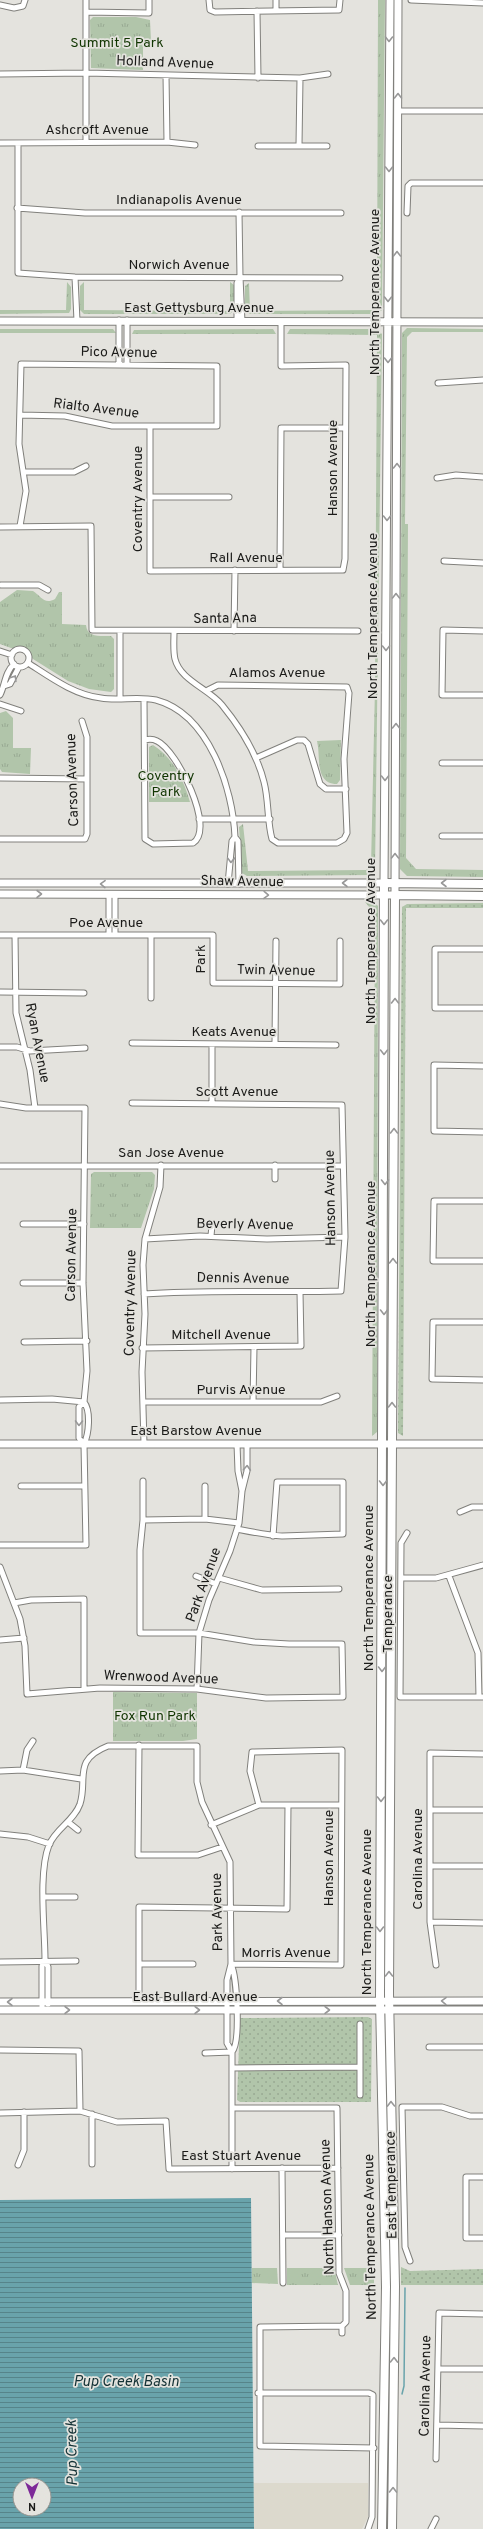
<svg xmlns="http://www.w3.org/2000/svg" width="483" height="2529" viewBox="0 0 483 2529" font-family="Overpass,sans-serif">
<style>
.built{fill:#dcd9cd}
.grass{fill:url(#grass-dots)}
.park{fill:url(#park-tufts)}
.water{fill:url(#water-rules);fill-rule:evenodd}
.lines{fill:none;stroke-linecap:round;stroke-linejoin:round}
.stream{stroke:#69a3ab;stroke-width:1.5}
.street-casing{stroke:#81807c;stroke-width:7}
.secondary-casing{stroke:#81807c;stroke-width:9}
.primary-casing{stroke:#81807c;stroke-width:10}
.street{stroke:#fff;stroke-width:5}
.secondary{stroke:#fff;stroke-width:7}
.primary{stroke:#fff;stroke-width:8}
.oneway{stroke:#989898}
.labels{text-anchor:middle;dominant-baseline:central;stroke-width:3.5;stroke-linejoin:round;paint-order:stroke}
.park-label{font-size:14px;fill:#103500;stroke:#e4e3de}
.street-label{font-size:14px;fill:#1b1b19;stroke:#e4e3de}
.water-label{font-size:15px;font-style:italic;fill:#133135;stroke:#e4e3de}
</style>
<defs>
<pattern id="grass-dots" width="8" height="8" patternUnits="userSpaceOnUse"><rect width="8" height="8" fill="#b1c5aa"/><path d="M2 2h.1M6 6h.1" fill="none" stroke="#98a992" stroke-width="1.8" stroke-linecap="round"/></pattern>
<pattern id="park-tufts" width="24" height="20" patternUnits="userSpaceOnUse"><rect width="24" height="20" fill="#b1c5aa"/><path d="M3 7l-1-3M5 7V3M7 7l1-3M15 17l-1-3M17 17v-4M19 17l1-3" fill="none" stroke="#98a992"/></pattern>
<pattern id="water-rules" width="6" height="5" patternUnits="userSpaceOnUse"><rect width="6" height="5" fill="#69a3ab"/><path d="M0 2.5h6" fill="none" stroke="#56848a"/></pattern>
</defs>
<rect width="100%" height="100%" fill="#e4e3de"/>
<!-- built -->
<path class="built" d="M253,2483H368V2517L362,2529H254Z"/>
<!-- grass -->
<path class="grass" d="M483,903V908H406L403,1436L398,1433L402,907L407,904Z
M368,2017L372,2019L371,2102H240L237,2100L240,2018Z
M401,2267L410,2271L483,2269V2285H401Z"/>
<!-- park -->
<path class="park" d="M378,0H385L382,310L377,314H250L245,310V286L249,283L250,311L377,310Z
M93,17H136L150,20L151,41L143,44V70L91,68L90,20Z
M67,282L71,287V309L69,313L0,314V310H66Z
M84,282V310L230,311V282L234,285V310L230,314H84L80,310V286Z
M407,328L483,329V332H412L407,337L405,524H408L406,858L416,869L483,870V877L407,876L400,869L402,333Z
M0,329H113L116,333H0Z
M273,329L276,334H132L134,330Z
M290,329H377L382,334L375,871L371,875L247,876L242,873L239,827L243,824L248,871L366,870L371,866L375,687L377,335L287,334Z
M17,590L33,591C41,596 44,605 55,599L59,592H62V624L86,625C87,638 101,636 111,636L114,639V689L111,692L89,689L68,681L33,659L25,648H11L0,644V602Z
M6,711L13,718V748H31L30,774L2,772L0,769V713Z
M341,740L340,780L337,784C314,784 321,756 317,741Z
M153,745C173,757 184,781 190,802H149V747Z
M365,902H374L378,906L377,1432L372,1436L375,914Z
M94,1172H152L155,1175L154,1189L141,1228H90L91,1174Z
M113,1692L197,1693V1739L183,1741H113Z
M252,2268H277L278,2284L252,2283Z
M287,2268H334L338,2285H287Z
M344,2268H374V2285H350Z"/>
<!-- water -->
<path class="water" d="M251,2198L254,2529H0V2200ZM20,2485H44V2509H20Z"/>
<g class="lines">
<!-- stream -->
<path class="stream" d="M402,2394L404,2386L405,2288"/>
<defs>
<path id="street" d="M86,0V142
M209,0L210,10L215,12L339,10L340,0
M411,0L483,3
M0,5L14,8L23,6L25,0
M257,11L258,78
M276,11V0
M86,12L149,13V0
M0,74L86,73L300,78L328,74
M166,75L167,142
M398,111H483
M0,143L167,142L195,145
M18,143V273L75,277L340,278
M299,145L300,78
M258,146H327
M17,208L85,213H341
M239,212L240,277
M407,213L408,186L411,183H483
M75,277L77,321
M119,320V365
M237,322V283L240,277L242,322
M127,365V320
M438,383L483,380
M20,415L65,416L112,426H217V366L21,364L19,444L26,491L20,526
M150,427V571L343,570L345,559L346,365L281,366V322
M25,472H74L86,466
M437,478L456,475L483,477
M150,497H229
M0,527L91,526L92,630L358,631
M444,561L483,563
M280,569L281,428H345
M1,585H39L48,590
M234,631L235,570
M483,631L443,630L442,695H483
M174,632C174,640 173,651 175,659C180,680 209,689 222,705C240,727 257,754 264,782C269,801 267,821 272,839L278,843H337L344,839L347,833L344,759L349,693L347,687L218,685L208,690
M11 658a9 9 0 1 1 18 0a9 9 0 1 1-18 0Z
M0,651L12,655
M28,663C50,677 74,695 101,698C119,701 138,696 156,700C209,714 233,789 235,837L238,841L239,884
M4,686L10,684L19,667
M0,695C5,685 5,672 14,664
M120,699V631
M144,699L145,839L153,844L193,843C216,829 177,750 157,741C153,739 149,739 145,740
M0,704L21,711
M256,758L297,740H304L308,744L320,784L326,789H346
M442,763H483
M0,778L87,779
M199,819H270
M442,836H483
M0,839H85L87,834V737L82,721
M228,884L232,841L235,837
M115,894V935
M0,935H213V983L340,984V941
M15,935L16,1013L30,1070L35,1108
M109,935V894
M483,949H435V1008H483
M0,992L84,993
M151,998V935
M132,1043L336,1045
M212,1044V1103
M275,1044L276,941
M0,1047H17L30,1051L85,1048
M483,1066L434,1065V1131L483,1132
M132,1103L342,1105L345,1237L341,1291C275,1293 210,1289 144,1294
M0,1104L26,1108H85L83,1283L87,1371L84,1402L79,1407V1438L84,1444
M275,1165V1179
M0,1166H342
M483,1201H434L433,1261H483
M23,1224H84
M211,1236L212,1225
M145,1239L200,1236L267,1239L345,1237
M23,1283H83
M483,1322H433L432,1379L483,1380
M24,1342L87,1341
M142,1348L301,1346L300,1292
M0,1400L52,1399L84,1402
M144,1402H321L337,1396
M253,1402L254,1347
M144,1444L142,1372L145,1314L143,1265L145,1239L160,1187L161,1165
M237,1444L238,1471L242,1491
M21,1486H83
M460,1512L472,1507H483
M205,1519V1486
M143,1520L205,1519L239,1523
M237,1529C252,1532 266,1535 282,1536L343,1534V1482H277L273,1536
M407,1533L401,1543L400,1697H483
M0,1545H86L84,1444C89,1434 91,1411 84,1402
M0,1567L20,1619L25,1646L27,1694L100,1688L197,1689L266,1698L343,1697L342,1644H289L254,1642L199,1633H140V1550L143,1520V1481
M196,1576L216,1584
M449,1576L478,1653L479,1697
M219,1578L262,1590L339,1589
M401,1578H436L483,1565
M14,1603L31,1600L84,1599V1689
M0,1640L24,1638
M197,1689L199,1633L209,1600L230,1551L239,1523L242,1491L247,1471V1444
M139,1745L138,1855H198L222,1847
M23,1770L27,1750L33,1741
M0,1771L23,1770L81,1779
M431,1810H483
M68,1822L78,1830
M211,1825L259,1805H341
M0,1834L28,1837L50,1844
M430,1866H483
M45,1897H75
M430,1922L483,1923
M0,1962L76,1961
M139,1964H193
M231,1964L341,1965L342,1750L252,1752L250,1771L259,1805
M231,1964C237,1977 241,2042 232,2052
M436,1965L430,1922V1753L483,1754
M139,2001V1907L287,1909L288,1805
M48,2004V1967L45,1960C45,1929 38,1873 49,1845C56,1828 74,1821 80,1804C88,1779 72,1760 108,1746H197V1782L202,1802L230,1862L231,1964L227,1980V2043L232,2052V2169
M42,2010V1966L45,1960
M360,2024V2095
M429,2047H483
M0,2050L79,2051L80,2111
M205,2053L232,2052
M232,2068L360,2067
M232,2108H337L339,2273L346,2291V2322L342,2326
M0,2113L80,2111L117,2122L166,2121L169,2169L338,2168
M92,2114V2164
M18,2165L24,2150V2112
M282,2168L283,2283
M483,2177H466V2238H483
M283,2235H339
M410,2261L405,2247L402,2107H442L470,2116H483
M342,2326L260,2327V2446L374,2448
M342,2326V2333
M438,2369H483
M258,2393H369L373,2395L372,2517L368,2529
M437,2425L483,2426
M436,2459L439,2313L483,2314
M431,2529L436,2519"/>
<path id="secondary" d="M0,321L483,322
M0,883H384L390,0
M0,894L395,895L398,0
M0,1444H483
M0,2002L483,2001
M0,2010H483"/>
<path id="primary" d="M382,2529L386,2287L380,2000L384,883L483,884
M392,2529L395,2286L389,1994L395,895L483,896"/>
</defs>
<!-- street casing -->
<use href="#street" class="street-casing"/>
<!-- secondary casing -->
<use href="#secondary" class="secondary-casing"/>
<!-- primary casing -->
<use href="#primary" class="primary-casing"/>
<!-- street -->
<use href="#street" class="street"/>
<!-- secondary -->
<use href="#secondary" class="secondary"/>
<!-- primary -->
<use href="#primary" class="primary"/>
</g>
<!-- one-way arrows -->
<defs><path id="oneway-chevron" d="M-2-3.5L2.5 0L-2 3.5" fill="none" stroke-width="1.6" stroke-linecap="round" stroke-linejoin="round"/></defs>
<g class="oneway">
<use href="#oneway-chevron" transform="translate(389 39) rotate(90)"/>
<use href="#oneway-chevron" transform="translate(398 96) rotate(-90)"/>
<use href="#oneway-chevron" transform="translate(389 169) rotate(90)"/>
<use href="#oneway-chevron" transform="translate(397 254) rotate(-90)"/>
<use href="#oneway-chevron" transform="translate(388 299) rotate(90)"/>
<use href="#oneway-chevron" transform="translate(388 360) rotate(90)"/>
<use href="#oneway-chevron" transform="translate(397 466) rotate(-90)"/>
<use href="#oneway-chevron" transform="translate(387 518) rotate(90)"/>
<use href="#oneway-chevron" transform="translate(396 596) rotate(-90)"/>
<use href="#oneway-chevron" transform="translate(386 648) rotate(90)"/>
<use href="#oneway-chevron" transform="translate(14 678) rotate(-58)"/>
<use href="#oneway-chevron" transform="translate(396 726) rotate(-90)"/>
<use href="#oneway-chevron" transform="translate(385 778) rotate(90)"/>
<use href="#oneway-chevron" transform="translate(395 856) rotate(-90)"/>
<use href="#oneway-chevron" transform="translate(231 860) rotate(92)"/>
<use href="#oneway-chevron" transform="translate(345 883) rotate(180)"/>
<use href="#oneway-chevron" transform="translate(444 883) rotate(-180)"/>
<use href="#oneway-chevron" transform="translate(103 884) rotate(-179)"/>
<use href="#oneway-chevron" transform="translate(39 894)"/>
<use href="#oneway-chevron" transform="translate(266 895) rotate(2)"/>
<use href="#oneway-chevron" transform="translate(384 922) rotate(90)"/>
<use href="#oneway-chevron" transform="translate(395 1001) rotate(-90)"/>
<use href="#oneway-chevron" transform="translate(384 1052) rotate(90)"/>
<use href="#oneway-chevron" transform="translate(394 1131) rotate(-90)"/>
<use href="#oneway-chevron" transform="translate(385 1182) rotate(90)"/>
<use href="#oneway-chevron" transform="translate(393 1261) rotate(-90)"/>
<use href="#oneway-chevron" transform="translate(384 1312) rotate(90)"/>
<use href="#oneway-chevron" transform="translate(392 1405) rotate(-90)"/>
<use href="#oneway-chevron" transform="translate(79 1423) rotate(91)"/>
<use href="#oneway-chevron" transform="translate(247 1468) rotate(-87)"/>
<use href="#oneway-chevron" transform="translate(383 1483) rotate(90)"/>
<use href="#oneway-chevron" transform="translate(382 1669) rotate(90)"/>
<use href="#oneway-chevron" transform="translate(381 1799) rotate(90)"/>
<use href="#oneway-chevron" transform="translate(380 1929) rotate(90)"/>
<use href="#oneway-chevron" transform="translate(389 1974) rotate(-90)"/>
<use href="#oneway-chevron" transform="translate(280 2001) rotate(180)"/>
<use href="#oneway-chevron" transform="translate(444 2001) rotate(-179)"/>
<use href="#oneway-chevron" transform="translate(10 2002) rotate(180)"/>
<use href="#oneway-chevron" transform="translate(67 2010)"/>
<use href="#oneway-chevron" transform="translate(197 2010)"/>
<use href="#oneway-chevron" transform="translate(327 2010)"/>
<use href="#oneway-chevron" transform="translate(391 2104) rotate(-91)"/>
<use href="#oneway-chevron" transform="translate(394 2360) rotate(-89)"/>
<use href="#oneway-chevron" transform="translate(393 2490) rotate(-89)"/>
</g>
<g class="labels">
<!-- park labels -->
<g class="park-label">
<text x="117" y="43">Summit 5 Park</text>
<text x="166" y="776">Coventry<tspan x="166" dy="16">Park</tspan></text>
<text x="155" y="1716">Fox Run Park</text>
</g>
<!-- street labels -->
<g class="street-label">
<text transform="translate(165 63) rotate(2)">Holland Avenue</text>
<text x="97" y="130">Ashcroft Avenue</text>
<text x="179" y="200">Indianapolis Avenue</text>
<text x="179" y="265">Norwich Avenue</text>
<text transform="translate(375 292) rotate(-90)">North Temperance Avenue</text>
<text x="199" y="308">East Gettysburg Avenue</text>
<text transform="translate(119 353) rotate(1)">Pico Avenue</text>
<text transform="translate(96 409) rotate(7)">Rialto Avenue</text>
<text transform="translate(333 468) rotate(-90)">Hanson Avenue</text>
<text transform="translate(138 499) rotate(-90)">Coventry Avenue</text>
<text x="246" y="558">Rall Avenue</text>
<text transform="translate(373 616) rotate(-90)">North Temperance Avenue</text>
<text transform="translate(225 619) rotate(-1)">Santa Ana</text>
<text x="277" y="673">Alamos Avenue</text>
<text transform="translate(73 780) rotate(-92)">Carson Avenue</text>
<text transform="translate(242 882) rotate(1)">Shaw Avenue</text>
<text x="106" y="923">Poe Avenue</text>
<text transform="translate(371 941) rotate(-90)">North Temperance Avenue</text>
<text transform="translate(201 959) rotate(-90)">Park</text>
<text transform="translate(276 971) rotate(1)">Twin Avenue</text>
<text x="234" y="1032">Keats Avenue</text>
<text transform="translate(37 1043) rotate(79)">Ryan Avenue</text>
<text x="237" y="1092">Scott Avenue</text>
<text x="171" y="1153">San Jose Avenue</text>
<text transform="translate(331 1198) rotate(-91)">Hanson Avenue</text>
<text transform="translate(245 1225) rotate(1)">Beverly Avenue</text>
<text transform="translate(72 1255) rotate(-89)">Carson Avenue</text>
<text transform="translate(371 1264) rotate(-90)">North Temperance Avenue</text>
<text transform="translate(243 1279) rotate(1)">Dennis Avenue</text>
<text transform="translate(131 1303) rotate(-89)">Coventry Avenue</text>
<text x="221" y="1335">Mitchell Avenue</text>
<text x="241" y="1390">Purvis Avenue</text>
<text x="196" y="1431">East Barstow Avenue</text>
<text transform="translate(204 1585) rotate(-70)">Park Avenue</text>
<text transform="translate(369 1588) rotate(-90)">North Temperance Avenue</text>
<text transform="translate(388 1614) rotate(-90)">Temperance</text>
<text transform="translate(161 1678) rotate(2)">Wrenwood Avenue</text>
<text transform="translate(329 1858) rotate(-90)">Hanson Avenue</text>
<text transform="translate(418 1859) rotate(-90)">Carolina Avenue</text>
<text transform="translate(218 1912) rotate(-91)">Park Avenue</text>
<text transform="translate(367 1912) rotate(-90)">North Temperance Avenue</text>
<text x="286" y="1953">Morris Avenue</text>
<text x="195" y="1997">East Bullard Avenue</text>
<text x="241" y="2156">East Stuart Avenue</text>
<text transform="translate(392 2185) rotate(-91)">East Temperance</text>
<text transform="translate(328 2207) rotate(-92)">North Hanson Avenue</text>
<text transform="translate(371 2237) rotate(-91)">North Temperance Avenue</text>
<text transform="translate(426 2386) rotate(-89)">Carolina Avenue</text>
</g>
<!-- water labels -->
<g class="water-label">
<text x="126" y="2382">Pup Creek Basin</text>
<text transform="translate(73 2453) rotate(-91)">Pup Creek</text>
</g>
</g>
<!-- north arrow -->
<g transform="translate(32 2497) rotate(180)"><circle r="19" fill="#e4e3de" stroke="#94938f"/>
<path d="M0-3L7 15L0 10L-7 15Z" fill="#7d2998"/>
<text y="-6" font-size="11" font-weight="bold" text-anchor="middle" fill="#1b1b19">N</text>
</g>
</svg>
